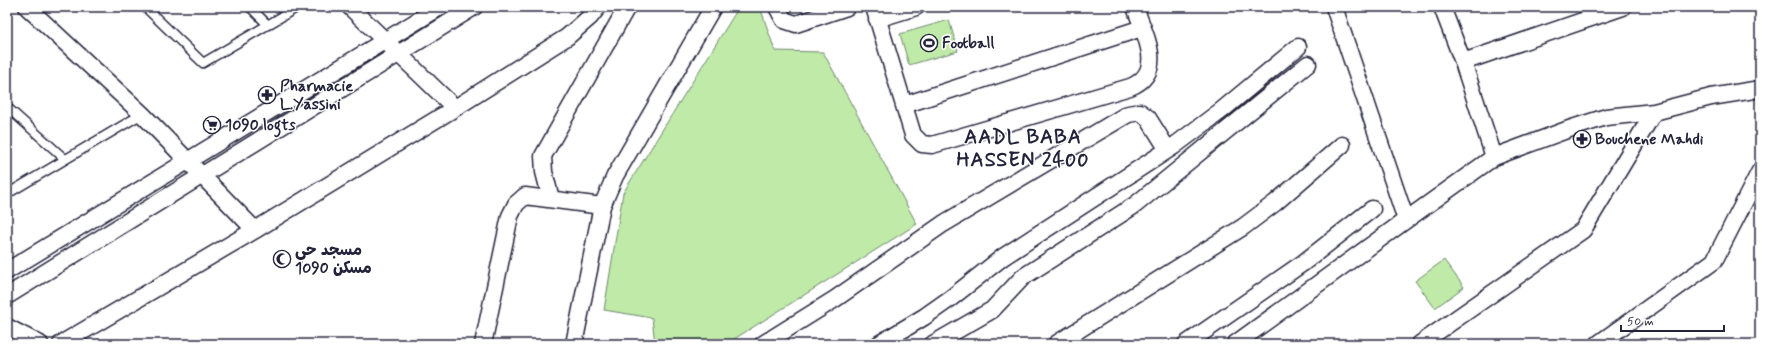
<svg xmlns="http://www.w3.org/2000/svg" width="1767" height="351" viewBox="0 0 1767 351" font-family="Mynerve,'Playpen Sans Arabic',sans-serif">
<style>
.green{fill:#bfeaa7;stroke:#708671}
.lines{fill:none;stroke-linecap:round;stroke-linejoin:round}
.service-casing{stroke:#22223b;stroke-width:11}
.minor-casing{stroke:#22223b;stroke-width:19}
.service{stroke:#fff;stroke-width:8}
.minor{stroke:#fff;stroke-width:16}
.labels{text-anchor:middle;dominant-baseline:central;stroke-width:3;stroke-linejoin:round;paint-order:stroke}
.poi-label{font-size:16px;font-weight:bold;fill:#22223b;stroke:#fff;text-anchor:start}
.district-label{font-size:20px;font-weight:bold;letter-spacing:1px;fill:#22223b;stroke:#fff}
</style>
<rect width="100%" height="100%" fill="#fff"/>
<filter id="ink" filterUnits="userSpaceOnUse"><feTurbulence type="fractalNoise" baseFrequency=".025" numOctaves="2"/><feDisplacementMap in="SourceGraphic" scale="8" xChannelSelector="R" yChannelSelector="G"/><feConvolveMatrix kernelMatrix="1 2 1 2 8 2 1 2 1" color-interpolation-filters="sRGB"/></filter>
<g filter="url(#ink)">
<!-- green -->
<path class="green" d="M739,7H760L775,51L823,52L917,224L731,341L733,344H655L652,318L604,310L623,193Z
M949,20L958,51L909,65L900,34Z
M1444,260L1464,287L1435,308L1415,281Z"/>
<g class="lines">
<defs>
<path id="service" d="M145,7L203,63L298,7
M250,7L268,25
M7,107L65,159
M7,194L142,114"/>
<path id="minor" d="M27,7L142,114L255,230
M350,7L455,108
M777,7L784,20L796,24L847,7
M874,7L913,135L922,144L932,145L1130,87C1167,72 1144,34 1135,7
M1442,7L1463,62L1494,157
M877,19L916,7
M1463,62L1623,7
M904,105L1142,28
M551,199L544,172L543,156L627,7
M1406,220L1494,157L1572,128L1606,117L1654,112L1711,97L1760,89
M7,271L440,7
M7,296L474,7
M7,327L40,344
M61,344L255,230L455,108L567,37L590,17L598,7
M483,344L510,216L516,204L525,196L602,206
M574,344L602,206L615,176L713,7
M763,344L835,299L943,224L1128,114L1140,112L1148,118L1168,150
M879,344L924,317L951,298L1003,257L1174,146L1222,110L1298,47
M933,344L992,310L1023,277L1135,205L1308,64
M1056,344L1243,227L1275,203L1342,145
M1186,344L1303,263L1372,209
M1235,344L1406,220L1334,7
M1420,344L1583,230L1654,112
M1598,344L1714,261L1760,171"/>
</defs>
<!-- service casing -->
<use href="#service" class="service-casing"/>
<!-- minor casing -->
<use href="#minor" class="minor-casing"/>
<!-- service -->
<use href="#service" class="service"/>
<!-- minor -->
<use href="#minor" class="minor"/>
</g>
</g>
<!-- icons -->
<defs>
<symbol id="stadium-ring" viewBox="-11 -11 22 22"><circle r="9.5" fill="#fff" stroke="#22223b" stroke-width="1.5"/><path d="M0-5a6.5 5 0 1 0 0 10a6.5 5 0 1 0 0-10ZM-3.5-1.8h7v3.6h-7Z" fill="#22223b"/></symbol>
<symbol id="pharmacy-ring" viewBox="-11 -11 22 22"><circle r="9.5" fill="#fff" stroke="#22223b" stroke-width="1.5"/><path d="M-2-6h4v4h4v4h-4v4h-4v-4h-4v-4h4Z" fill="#22223b"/></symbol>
<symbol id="supermarket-ring" viewBox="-11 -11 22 22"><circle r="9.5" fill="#fff" stroke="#22223b" stroke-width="1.5"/><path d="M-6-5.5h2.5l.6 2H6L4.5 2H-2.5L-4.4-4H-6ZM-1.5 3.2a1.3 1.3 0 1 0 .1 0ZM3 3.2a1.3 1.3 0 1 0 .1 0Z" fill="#22223b"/></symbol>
<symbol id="mosque-ring" viewBox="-11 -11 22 22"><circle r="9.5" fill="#fff" stroke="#22223b" stroke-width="1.5"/><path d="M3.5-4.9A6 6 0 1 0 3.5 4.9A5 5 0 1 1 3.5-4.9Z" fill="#22223b"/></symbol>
</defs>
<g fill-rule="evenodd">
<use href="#stadium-ring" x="919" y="33" width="20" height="20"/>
<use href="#pharmacy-ring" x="257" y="85" width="20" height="20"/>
<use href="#supermarket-ring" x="202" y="115" width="20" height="20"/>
<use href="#pharmacy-ring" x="1572" y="129" width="20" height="20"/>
<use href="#mosque-ring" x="272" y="249" width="20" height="20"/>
</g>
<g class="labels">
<!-- poi labels -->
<g class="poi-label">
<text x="942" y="43">Football</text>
<text x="280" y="86">Pharmacie<tspan x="280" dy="18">L.Yassini</tspan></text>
<text x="225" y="125">1090 logts</text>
<text x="1595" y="139">Bouchene Mahdi</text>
<text x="295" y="250">مسجد حي<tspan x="295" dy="18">1090 مسكن</tspan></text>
</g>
<!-- district labels -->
<g class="district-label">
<text x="1023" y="137">AADL BABA<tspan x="1023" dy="23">HASSEN 2400</tspan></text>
</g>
</g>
<!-- margin -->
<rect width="1767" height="351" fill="none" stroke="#fff" stroke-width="24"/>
<rect x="12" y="12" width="1743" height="327" fill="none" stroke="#22223b" stroke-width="1.5" filter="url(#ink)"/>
<!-- scale -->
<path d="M1621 325v6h103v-6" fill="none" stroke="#22223b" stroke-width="2"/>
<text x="1627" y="325" font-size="12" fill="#22223b" stroke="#ffffff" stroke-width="3" paint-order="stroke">50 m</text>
</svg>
